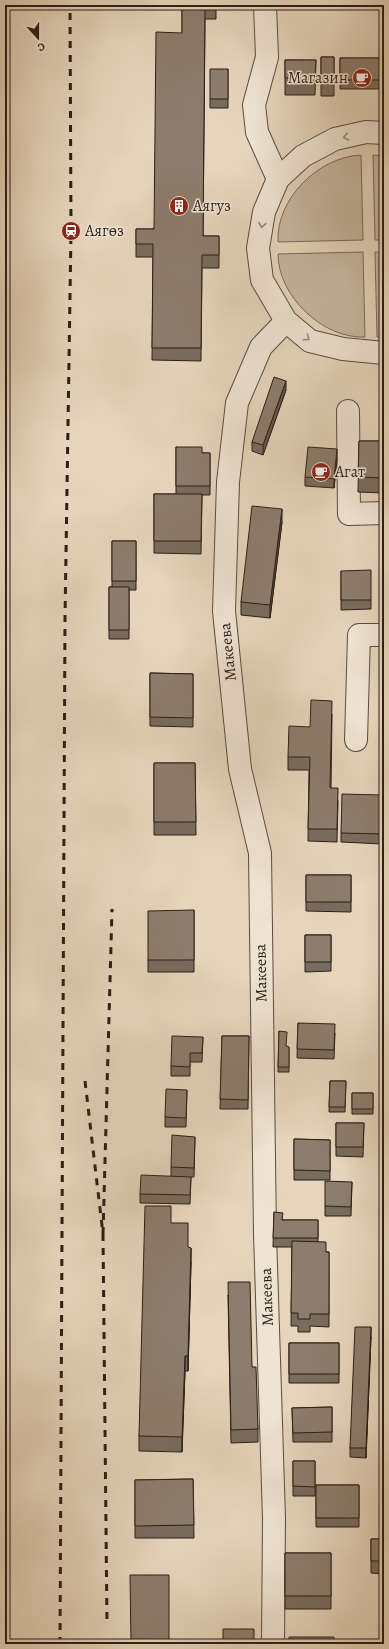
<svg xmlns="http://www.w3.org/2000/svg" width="389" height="1649" viewBox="0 0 389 1649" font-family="Alegreya,serif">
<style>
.green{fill:#c6b6a0;stroke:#786a5c}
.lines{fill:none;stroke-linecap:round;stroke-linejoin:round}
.minor-casing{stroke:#5a4b41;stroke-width:24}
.minor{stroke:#efe4d3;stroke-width:22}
.rail{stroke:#2b1d18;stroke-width:3;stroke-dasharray:7 7;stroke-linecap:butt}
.wall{fill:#786c5e;stroke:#2b1d18}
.shaded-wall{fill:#62584c;stroke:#2b1d18}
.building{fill:#8c7d6d;stroke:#2b1d18}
.oneway{stroke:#978a7f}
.labels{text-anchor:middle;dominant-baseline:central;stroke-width:3;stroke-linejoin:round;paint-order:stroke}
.poi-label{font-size:16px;fill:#2b1d18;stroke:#efe4d3;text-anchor:start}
.street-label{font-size:16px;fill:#2b1d18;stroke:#efe4d3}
</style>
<rect width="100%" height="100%" fill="#e6d5bc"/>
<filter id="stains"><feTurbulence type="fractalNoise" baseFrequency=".005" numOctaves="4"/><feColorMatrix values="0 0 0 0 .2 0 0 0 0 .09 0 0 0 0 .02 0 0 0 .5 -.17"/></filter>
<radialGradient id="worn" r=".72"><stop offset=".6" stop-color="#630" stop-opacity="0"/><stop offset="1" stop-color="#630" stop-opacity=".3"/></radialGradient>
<!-- green -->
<path class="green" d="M361,155L363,240L278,242C276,199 318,157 361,155Z
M373,155L384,156V240H375Z
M363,252L365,337C323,339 278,296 278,254Z
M375,252H384V337H377Z"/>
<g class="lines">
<defs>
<path id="minor" d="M265,5L267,57L254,105L257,132L278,179
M384,133L366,132L335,139L303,156L278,179L264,212L258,248L262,280L286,321L310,341L343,349L384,353
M348,411L349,514L384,513
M356,740L359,635H384
M273,1644L274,1518L265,1234L260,853L240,769L224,611L228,482L237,403L261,347L286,321"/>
</defs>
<!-- minor casing -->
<use href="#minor" class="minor-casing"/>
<!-- minor -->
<use href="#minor" class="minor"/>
<!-- rail -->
<path class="rail" d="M85,1081L103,1234L112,909
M103,1234L107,1625
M60,1644L65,618L71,231L70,5"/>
</g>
<!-- wall -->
<path class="wall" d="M182,5H216V19H205L203,236H219V268H202L201,361L152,360L153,257H136V229H154L182,33Z
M321,57H334V96H321Z
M340,58H384V89H340Z
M285,60H316L315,95H285Z
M228,69V108H210V99Z
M286,390L263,455L252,451V442Z
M359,441H384V493L358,492Z
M176,447L202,453H210V495H202L201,554L154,553V494H176Z
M337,459L334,488L305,486V477Z
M282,522L270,618L241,615V602Z
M112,541H136V590H129V639H109V587H112Z
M341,571L371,600V609L341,610Z
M150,673L193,674V727L150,726Z
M332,714L331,788L338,801L337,842L308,841L309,770H288V757L310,727Z
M154,763H195L196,835H154Z
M383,795L382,844L341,842V833Z
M306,875H351V912L306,911Z
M194,910V972H148V960Z
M305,935H331V971L305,972Z
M298,1023L335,1033L334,1059L297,1058Z
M279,1031L286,1046L289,1047V1072H278Z
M222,1036H249L248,1109H220Z
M203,1037L202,1062H190V1076H171V1066Z
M330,1081H346L345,1112H329Z
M187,1090L186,1127H165V1117Z
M352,1093H373V1114H352Z
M336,1123H364L363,1157L336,1156Z
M195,1137L194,1177H191L190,1204L140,1203V1194L171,1176V1167Z
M294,1139L330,1140V1180H294Z
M352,1182L351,1216H325V1206Z
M274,1212L283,1220H318V1242L326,1252H329V1327L310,1326V1332H298V1326H291L292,1247H273Z
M171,1223L188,1247L191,1263L188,1371H185L182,1452L139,1451V1436Z
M228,1295L252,1367L258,1429V1442L231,1443Z
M371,1337L366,1458L350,1457V1448Z
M289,1343H339V1383H289Z
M384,1359V1474H382Z
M332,1407V1442H293L292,1408Z
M293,1461H315V1496H293Z
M193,1479L194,1538H135V1480Z
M316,1485H359V1527H316Z
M384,1515V1630H382L383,1574L371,1573V1539H384Z
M285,1553H331V1609H285Z"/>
<!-- shaded-wall -->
<path class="shaded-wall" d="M286,381V390L263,455V445Z
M337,449V459L334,488V479Z
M282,509V522L270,618V605Z
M191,1248V1263L188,1371V1356Z
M371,1327V1337L366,1458V1448Z
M185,1356V1371L182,1452V1437Z"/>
<!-- building -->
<path class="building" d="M182,5H216V6H205L203,236H219V255H202L201,348H152L153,244H136V229H154L156,32L182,33Z
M321,57H334V78H321Z
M340,58H384V80H340Z
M285,60H316L315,77L285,78Z
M210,69H228V99H210Z
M274,377L286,381L263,445L252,442Z
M359,441H384V478L358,477Z
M176,447H202V453H210V486H176Z
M308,447L337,449L334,479L305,477Z
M154,494H202L201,541H154Z
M252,506L282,509L270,605L241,602Z
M112,541H136V581H112Z
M371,570V600H341V571Z
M109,587H129V630H109Z
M150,673L193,674V718L150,717Z
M311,700L332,701L330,788H338L337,829H308L310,757H288L289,726L310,727Z
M154,763H195L196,822H154Z
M342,794L383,795L382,834L341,833Z
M306,875H351V902H306Z
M194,910V960H148V911Z
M305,935H331V962H305Z
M298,1023L335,1024L334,1050L297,1049Z
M279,1031L287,1032L286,1046L289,1047V1067H278Z
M172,1036L203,1037L202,1053H190V1067L171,1066Z
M222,1036H249L248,1100L220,1099Z
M330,1081H346L345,1107H329Z
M166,1089L187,1090L186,1118L165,1117Z
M352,1093H373V1109H352Z
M336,1123H364L363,1147H336Z
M172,1135L195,1137L194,1168L171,1167Z
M294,1139L330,1140V1171L294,1170Z
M141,1175L191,1177L190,1195L140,1194Z
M325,1181L352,1182L351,1207L325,1206Z
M145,1206H171V1223H188V1247L191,1248L188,1356H185L182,1437L139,1436Z
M274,1212L283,1213L282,1220H318V1238H273Z
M292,1241L326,1242V1252H329V1314H310V1319H298V1313H291Z
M228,1282H250L252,1367H256L258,1429L231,1430Z
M355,1327H371L366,1448H350Z
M289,1343H339V1374H289Z
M384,1359V1461H382Z
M332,1407V1432L293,1433L292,1408Z
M293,1461H315V1487L293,1486Z
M193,1479L194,1525L135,1526V1480Z
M316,1485H359V1518H316Z
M384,1515V1618H382L383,1561H371V1539H384Z
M285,1553H331V1596H285Z
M130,1575H169V1644H131Z
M223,1629H254V1644H223Z
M289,1637H334V1644H289Z
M340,1641H363V1644H340Z"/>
<!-- one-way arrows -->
<defs><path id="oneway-chevron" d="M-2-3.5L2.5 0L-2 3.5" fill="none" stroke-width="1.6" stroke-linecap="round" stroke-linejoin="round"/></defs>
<g class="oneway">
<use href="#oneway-chevron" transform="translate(346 137) rotate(167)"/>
<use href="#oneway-chevron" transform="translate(262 225) rotate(100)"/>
<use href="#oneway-chevron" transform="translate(307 338) rotate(34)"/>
</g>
<!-- icons -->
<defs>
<symbol id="cafe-disc" viewBox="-11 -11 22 22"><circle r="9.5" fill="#8f2418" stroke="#efe4d3"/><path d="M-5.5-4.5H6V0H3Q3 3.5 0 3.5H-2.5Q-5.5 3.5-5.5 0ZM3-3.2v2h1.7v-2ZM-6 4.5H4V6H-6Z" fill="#fff"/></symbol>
<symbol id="building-disc" viewBox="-11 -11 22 22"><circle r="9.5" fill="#8f2418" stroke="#efe4d3"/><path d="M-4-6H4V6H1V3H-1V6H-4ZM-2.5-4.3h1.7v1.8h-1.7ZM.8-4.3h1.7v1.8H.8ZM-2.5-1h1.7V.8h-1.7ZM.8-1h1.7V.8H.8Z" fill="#fff"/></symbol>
<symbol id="station-disc" viewBox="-11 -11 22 22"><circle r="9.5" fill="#8f2418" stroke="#efe4d3"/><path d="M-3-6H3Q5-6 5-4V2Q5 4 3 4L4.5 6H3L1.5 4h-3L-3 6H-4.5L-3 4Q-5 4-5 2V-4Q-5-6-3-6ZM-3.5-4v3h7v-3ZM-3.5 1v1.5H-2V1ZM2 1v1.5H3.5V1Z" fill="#fff"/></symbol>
</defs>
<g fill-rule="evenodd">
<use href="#cafe-disc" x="351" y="67" width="22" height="22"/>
<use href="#building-disc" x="168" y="195" width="22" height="22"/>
<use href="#station-disc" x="60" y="220" width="22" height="22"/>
<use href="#cafe-disc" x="310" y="461" width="22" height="22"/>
</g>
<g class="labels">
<!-- poi labels -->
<g class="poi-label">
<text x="348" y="78" text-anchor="end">Магазин</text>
<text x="193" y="206">Аягуз</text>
<text x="85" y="231">Аягөз</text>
<text x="335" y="472">Агат</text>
</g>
<!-- street labels -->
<g class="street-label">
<text transform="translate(228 652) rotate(-96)">Макеева</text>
<text transform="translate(261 973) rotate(-91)">Макеева</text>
<text transform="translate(267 1297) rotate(-92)">Макеева</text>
</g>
</g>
<!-- margin -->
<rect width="389" height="1649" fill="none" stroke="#e6d5bc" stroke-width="20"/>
<rect x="6" y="6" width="377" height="1637" fill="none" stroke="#2b1d18" stroke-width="2"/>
<rect x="10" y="10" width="369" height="1629" fill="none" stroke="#2b1d18"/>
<!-- north arrow -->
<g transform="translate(38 38) rotate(159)" stroke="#efe4d3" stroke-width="3" paint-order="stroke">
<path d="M0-3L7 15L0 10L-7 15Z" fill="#2b1d18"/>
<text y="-6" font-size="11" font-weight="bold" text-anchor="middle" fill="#2b1d18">С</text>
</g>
<rect width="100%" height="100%" filter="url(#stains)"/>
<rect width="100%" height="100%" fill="url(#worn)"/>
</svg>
